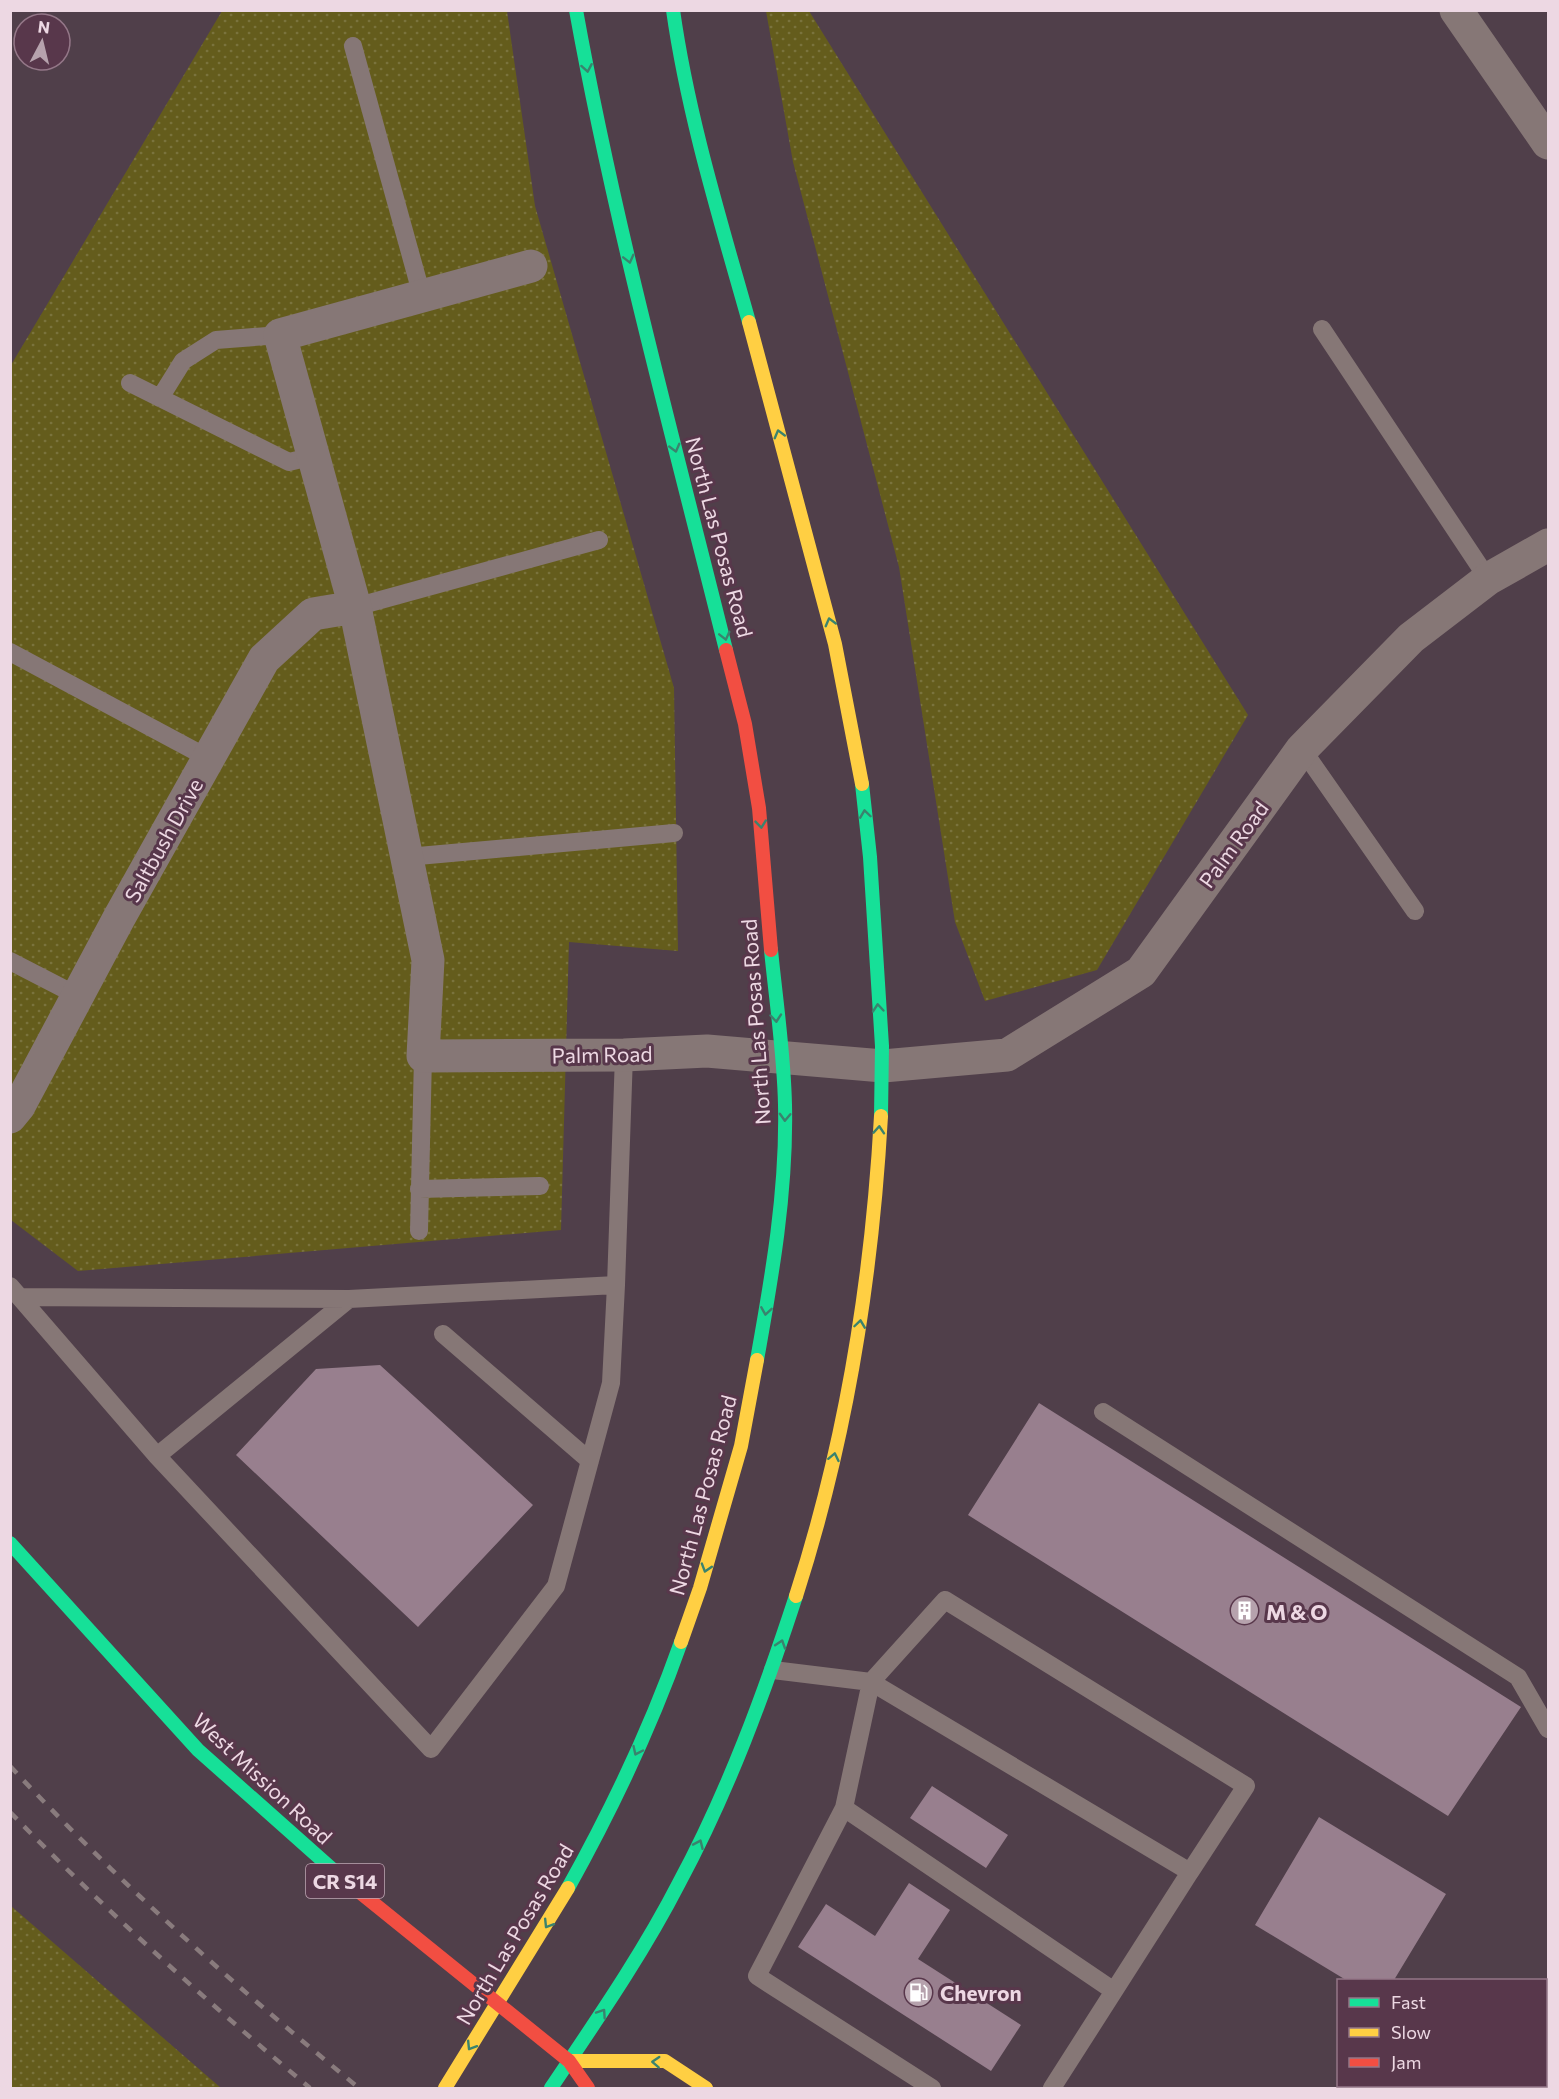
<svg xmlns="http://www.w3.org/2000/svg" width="1559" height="2099" viewBox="0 0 1559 2099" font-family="Commissioner,sans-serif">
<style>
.grass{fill:url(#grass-dots)}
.building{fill:#987f8e}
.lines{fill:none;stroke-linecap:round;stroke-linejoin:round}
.lane{stroke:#867776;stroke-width:18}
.street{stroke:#867776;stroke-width:33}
.fast{stroke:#16e098;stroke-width:14}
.slow{stroke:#ffcf43;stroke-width:14}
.jam{stroke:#f24e42;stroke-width:14}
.rail{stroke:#897b7d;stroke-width:4.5;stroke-dasharray:10 10;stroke-linecap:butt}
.oneway{stroke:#3a836e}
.labels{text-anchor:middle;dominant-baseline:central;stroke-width:6;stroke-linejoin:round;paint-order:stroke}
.shield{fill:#58374b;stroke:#c0a8b5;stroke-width:1.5}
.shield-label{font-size:20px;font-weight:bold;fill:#edd8e3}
.street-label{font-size:21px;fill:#edd8e3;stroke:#58374b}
.poi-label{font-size:21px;font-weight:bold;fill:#edd8e3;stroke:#58374b;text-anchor:start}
</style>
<defs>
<pattern id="grass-dots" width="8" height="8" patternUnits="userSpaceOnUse" patternTransform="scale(1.5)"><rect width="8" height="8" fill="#645c1c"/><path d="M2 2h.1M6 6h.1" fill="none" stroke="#7a733d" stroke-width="1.8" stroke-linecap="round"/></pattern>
</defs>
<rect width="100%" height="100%" fill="#503f4a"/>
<!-- grass -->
<path class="grass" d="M222,11H507L535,206L674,688L678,951L569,942L561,1230L78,1271L11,1220V365Z
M766,11H809L1248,715L1097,970L985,1001L955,922L899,567L793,162Z
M10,1906H11L221,2088H11Z"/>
<!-- building -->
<path class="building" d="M380,1365L533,1505L418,1627L236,1455L316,1369Z
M1039,1403L1521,1707L1448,1816L968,1515Z
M932,1786L1008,1835L986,1868L910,1818Z
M1319,1817L1446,1894L1394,1980H1346L1255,1925Z
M909,1883L950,1910L918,1959L1021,2025L991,2071L798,1947L826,1904L875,1936Z"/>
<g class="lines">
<!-- lane -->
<path class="lane" d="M353,46L422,296
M1322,329L1488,579
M130,383L289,462L314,456
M160,398L183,361L216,340L280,335
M355,607L599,540
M10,652L208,758
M1302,749L1415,911
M407,857L674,833
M10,961L78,996
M419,1189L540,1186
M419,1231L423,1056
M10,1286L157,1456L431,1749L556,1586L611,1383L616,1285
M20,1297L349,1299L616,1285L624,1055
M443,1334L590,1461
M1103,1412L1518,1677L1548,1729
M157,1456L349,1299
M773,1670L871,1682L1190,1872L1052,2088
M844,1808L1114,1991
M932,2088L757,1976L844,1808L871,1682L945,1600L1246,1786L1190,1872"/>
<!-- street -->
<path class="street" d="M1456,10L1548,143
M531,266L280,335L355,607L428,960L423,1056L624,1055L707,1051L883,1066L1007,1055L1141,972L1302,749L1411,638L1488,579L1548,545
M10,1117L19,1106L119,918L264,659L313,614L355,607"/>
<!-- fast -->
<path class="fast" d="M576,10C615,226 673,437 726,650
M673,10C688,116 720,219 749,322
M862,784L870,857L882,1046L881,1116
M757,1360C772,1276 787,1191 785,1105C784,1053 776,1001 771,950
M10,1543L198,1750L341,1877
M568,1888C612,1809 651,1727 681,1642
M1546,1992L1548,1990
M551,2088C596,2021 642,1955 679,1883C728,1792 764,1694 796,1596
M1405,2088L1410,2086"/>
<!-- slow -->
<path class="slow" d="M749,322L835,644L862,784
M796,1596C846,1441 872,1278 881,1116
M681,1642L700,1588L741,1446L757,1360
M569,2061H665L706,2088
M445,2088L568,1888"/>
<!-- jam -->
<path class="jam" d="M726,650L745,724L759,808L771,950
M341,1877L569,2061L588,2088"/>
<!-- rail -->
<path class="rail" d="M10,1766C118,1882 237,1988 359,2088
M10,1812C105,1910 206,2001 310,2088"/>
</g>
<!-- one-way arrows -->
<defs><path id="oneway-chevron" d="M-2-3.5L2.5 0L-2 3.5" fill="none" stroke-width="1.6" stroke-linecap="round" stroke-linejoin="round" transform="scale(1.5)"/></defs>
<g class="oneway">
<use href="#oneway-chevron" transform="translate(587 68) rotate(80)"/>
<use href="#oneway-chevron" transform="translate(629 259) rotate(76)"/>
<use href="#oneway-chevron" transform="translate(779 434) rotate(-105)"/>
<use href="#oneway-chevron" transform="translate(675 448) rotate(75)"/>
<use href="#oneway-chevron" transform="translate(830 622) rotate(-105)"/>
<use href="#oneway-chevron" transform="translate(725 636) rotate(76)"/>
<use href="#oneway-chevron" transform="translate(865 814) rotate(-98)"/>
<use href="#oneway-chevron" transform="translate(761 824) rotate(84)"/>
<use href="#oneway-chevron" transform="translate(878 1008) rotate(-95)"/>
<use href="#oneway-chevron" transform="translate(776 1018) rotate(85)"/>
<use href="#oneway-chevron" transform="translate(785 1117) rotate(92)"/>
<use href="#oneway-chevron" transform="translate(879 1130) rotate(-86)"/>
<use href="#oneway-chevron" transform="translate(766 1311) rotate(99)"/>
<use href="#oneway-chevron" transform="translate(860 1324) rotate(-82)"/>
<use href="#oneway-chevron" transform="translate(834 1457) rotate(-78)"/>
<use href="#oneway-chevron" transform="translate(706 1568) rotate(107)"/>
<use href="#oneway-chevron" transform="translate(781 1644) rotate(-72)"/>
<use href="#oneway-chevron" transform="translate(637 1751) rotate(115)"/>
<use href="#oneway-chevron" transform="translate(699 1844) rotate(-66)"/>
<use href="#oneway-chevron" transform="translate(548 1924) rotate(122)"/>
<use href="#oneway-chevron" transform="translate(602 2013) rotate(-56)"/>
<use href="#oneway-chevron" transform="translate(471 2046) rotate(122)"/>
<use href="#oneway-chevron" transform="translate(656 2062) rotate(-177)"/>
</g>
<!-- icons -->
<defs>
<symbol id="building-disc" viewBox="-11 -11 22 22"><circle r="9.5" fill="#b6a2ad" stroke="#58374b"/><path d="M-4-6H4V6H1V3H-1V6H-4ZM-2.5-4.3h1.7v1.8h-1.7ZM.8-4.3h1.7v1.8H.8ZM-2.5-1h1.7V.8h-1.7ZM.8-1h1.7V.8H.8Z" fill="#fff"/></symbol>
<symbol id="fuel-disc" viewBox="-11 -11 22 22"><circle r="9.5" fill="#b6a2ad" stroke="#58374b"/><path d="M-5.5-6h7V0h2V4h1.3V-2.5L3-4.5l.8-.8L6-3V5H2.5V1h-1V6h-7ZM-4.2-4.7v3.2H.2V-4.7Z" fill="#fff"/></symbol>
</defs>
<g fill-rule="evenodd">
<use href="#building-disc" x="1228" y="1594" width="33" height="33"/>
<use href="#fuel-disc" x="902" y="1976" width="33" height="33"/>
</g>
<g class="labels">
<!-- shield labels -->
<rect class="shield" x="306" y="1864" width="78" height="34" rx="4.5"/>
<g class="shield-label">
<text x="345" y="1881">CR S14</text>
</g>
<!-- street labels -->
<g class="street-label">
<text transform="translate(720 537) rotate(75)">North Las Posas Road</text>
<text transform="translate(163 840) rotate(-61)">Saltbush Drive</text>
<text transform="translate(1233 844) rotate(-54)">Palm Road</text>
<text transform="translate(755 1022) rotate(-94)">North Las Posas Road</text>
<text transform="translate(602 1054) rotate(-1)">Palm Road</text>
<text transform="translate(702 1495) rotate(-75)">North Las Posas Road</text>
<text transform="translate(263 1778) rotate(43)">West Mission Road</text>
<text transform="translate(514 1934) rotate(-59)">North Las Posas Road</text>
</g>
<!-- poi labels -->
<g class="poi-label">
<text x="1266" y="1611">M &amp; O</text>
<text x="940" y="1992">Chevron</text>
</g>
</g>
<!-- border -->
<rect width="1559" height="2099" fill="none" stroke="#edd8e3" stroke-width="24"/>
<!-- legend -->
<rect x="1337" y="1979" width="210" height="108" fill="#58374b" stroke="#947788" stroke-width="1.5"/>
<rect x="1349" y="1998" width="30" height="9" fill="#16e098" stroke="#947788" stroke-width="1.5"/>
<text x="1391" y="2009" font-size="18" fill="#edd8e3">Fast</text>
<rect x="1349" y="2028" width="30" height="9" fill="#ffcf43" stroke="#947788" stroke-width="1.5"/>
<text x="1391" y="2039" font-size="18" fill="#edd8e3">Slow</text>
<rect x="1349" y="2058" width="30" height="9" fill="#f24e42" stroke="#947788" stroke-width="1.5"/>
<text x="1391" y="2069" font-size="18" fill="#edd8e3">Jam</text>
<!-- north arrow -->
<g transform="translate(42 42) rotate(7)"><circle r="28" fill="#58374b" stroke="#947788" stroke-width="1.5"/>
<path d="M0-4.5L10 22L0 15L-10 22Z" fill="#b6a2ad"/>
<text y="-9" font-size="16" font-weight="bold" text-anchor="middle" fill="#edd8e3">N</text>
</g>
</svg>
